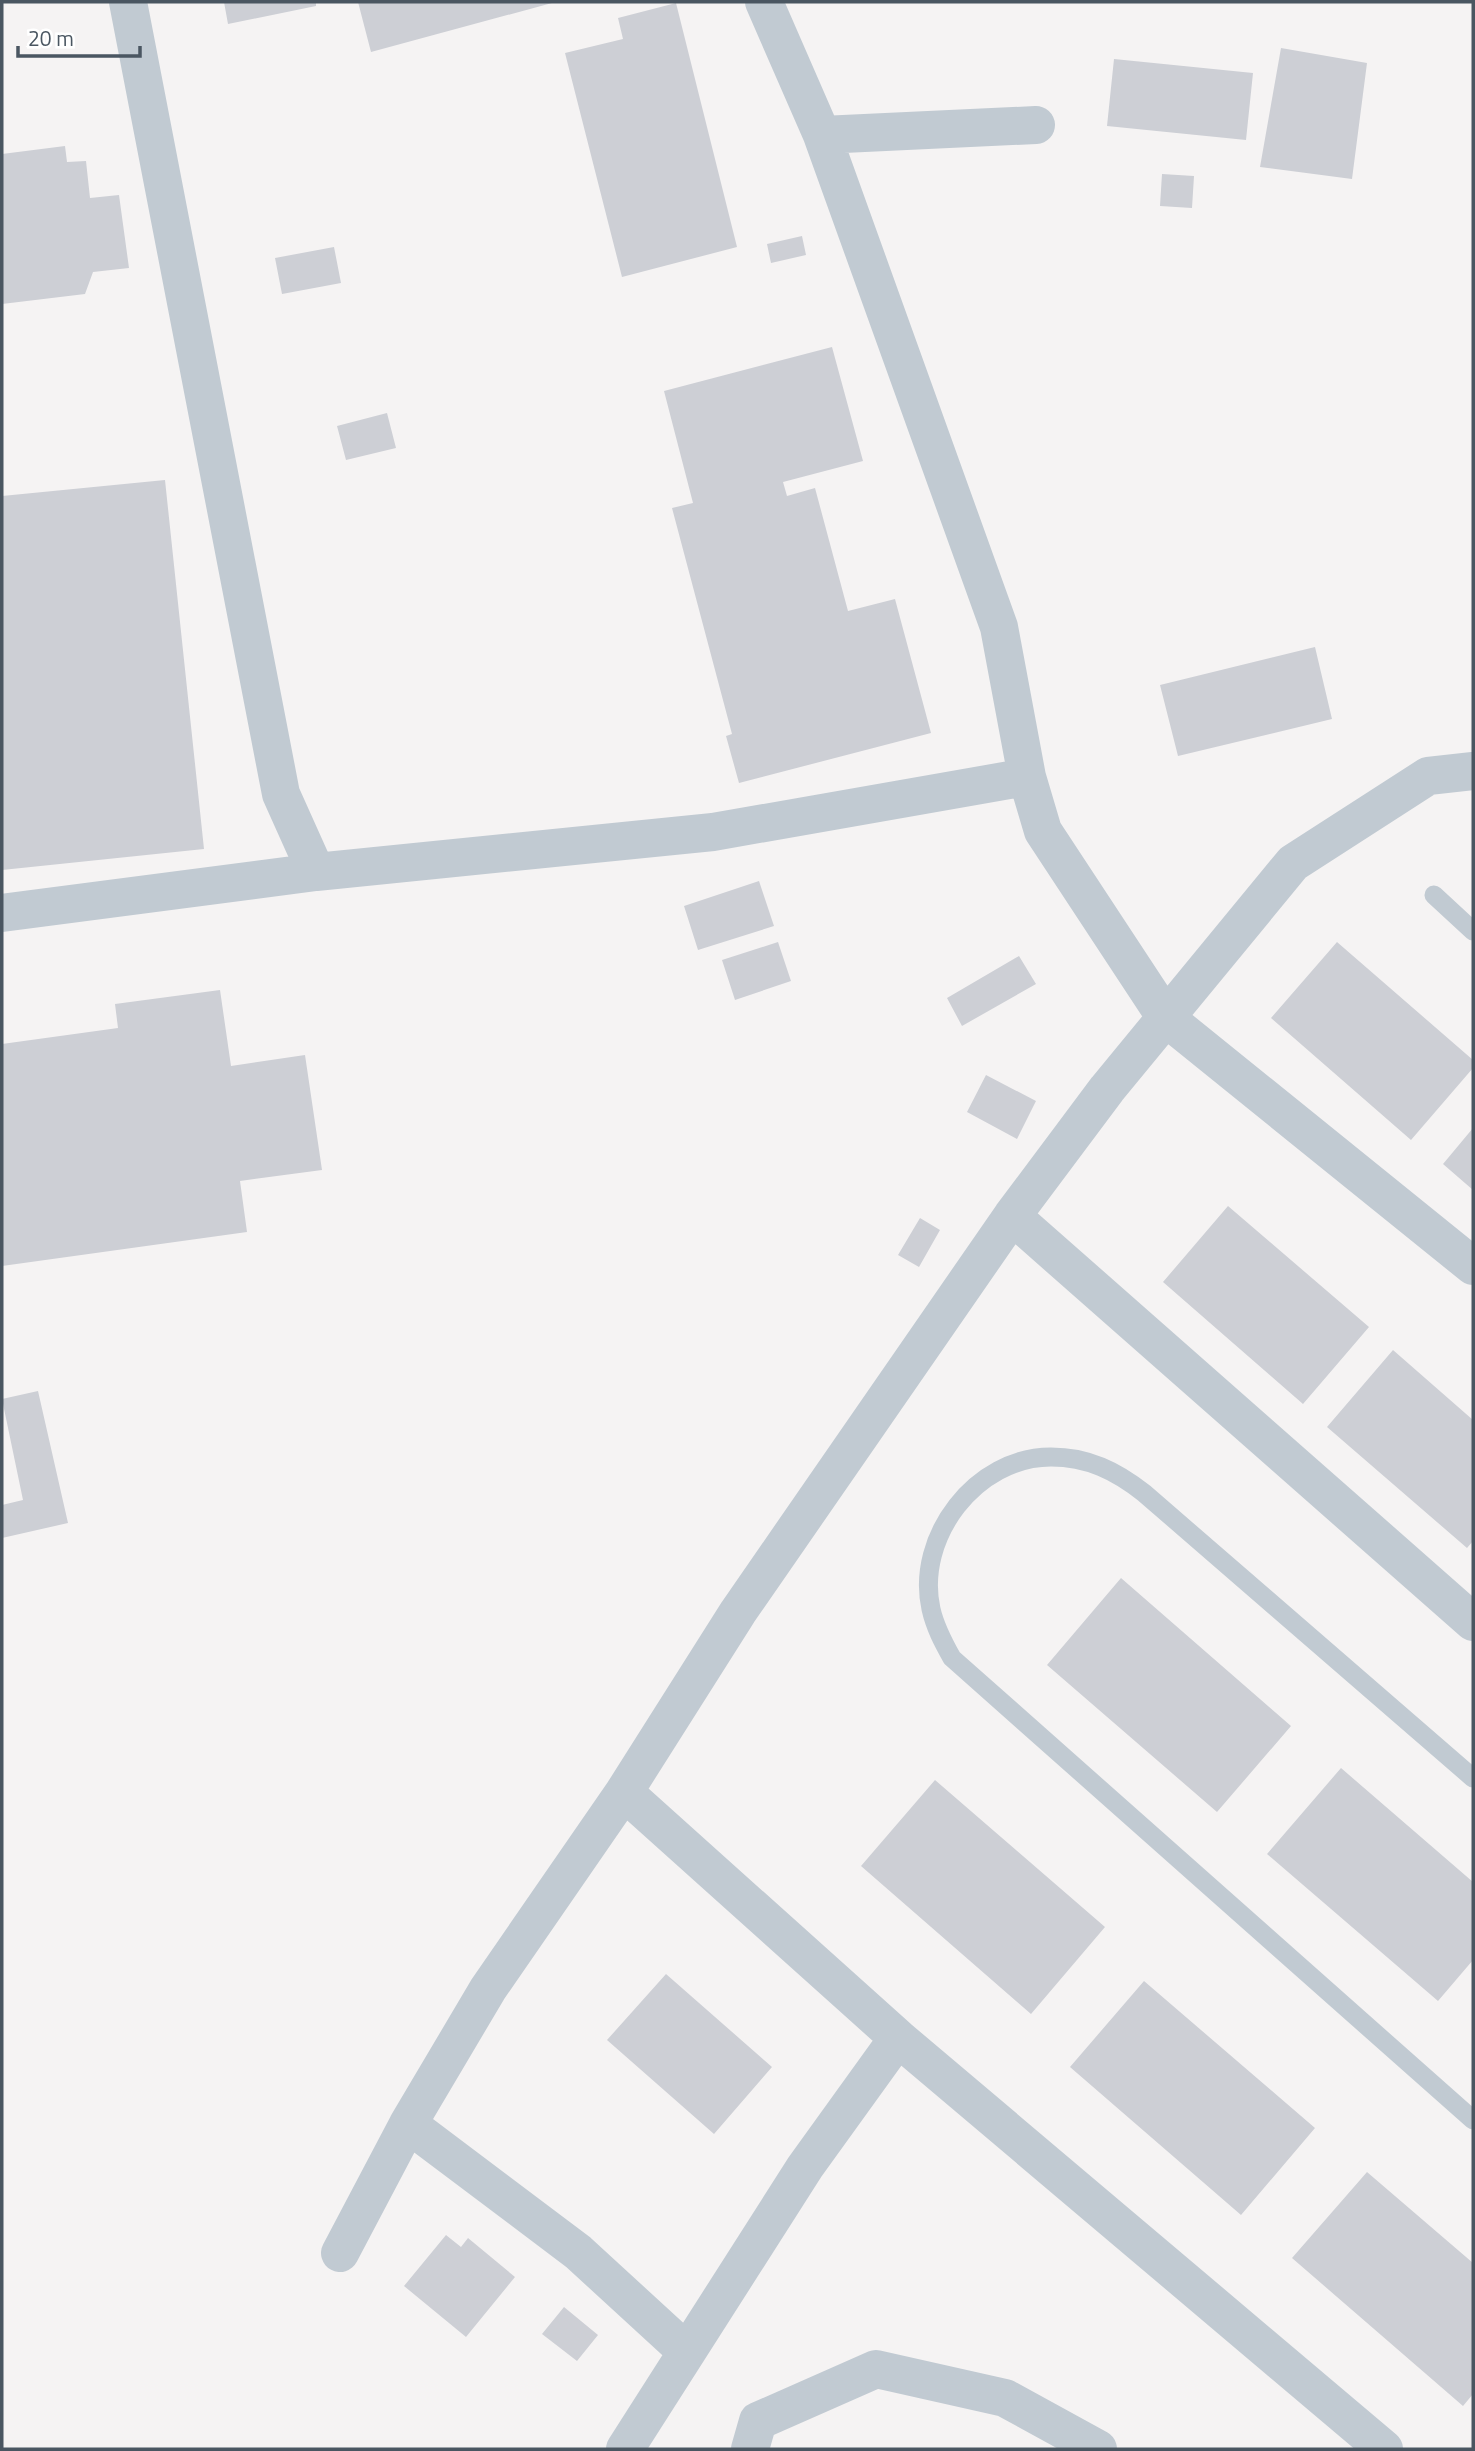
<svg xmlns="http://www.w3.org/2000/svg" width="1475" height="2451" viewBox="0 0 1475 2451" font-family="'Titillium Web',sans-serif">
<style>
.building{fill:#cdcfd5}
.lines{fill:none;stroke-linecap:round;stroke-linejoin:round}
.lane{stroke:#c1cad2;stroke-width:19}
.street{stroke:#c1cad2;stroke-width:38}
</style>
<rect width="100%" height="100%" fill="#f5f3f3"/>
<!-- building -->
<path class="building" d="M224,2H316V6L228,24Z
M358,2H552V3L371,52Z
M676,3L737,247L622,277L565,53L623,39L618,18Z
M1281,48L1367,63L1352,179L1260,167Z
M1114,59L1253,73L1246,140L1107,126Z
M65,146L67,162L86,161L90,198L119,195L129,268L93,272L85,294L2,304V154Z
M1162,174L1194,176L1192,208L1160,206Z
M802,236L806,255L771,263L767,244Z
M334,247L341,283L282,294L275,258Z
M832,347L863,461L783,482L787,496L815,488L848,611L895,599L931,733L739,783L726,736L732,734L672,508L693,503L664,391Z
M387,413L396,448L346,460L337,426Z
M165,480L204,849L2,870V496Z
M1315,647L1332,719L1178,756L1160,685Z
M759,881L774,926L698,950L684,906Z
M778,942L791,981L735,1000L722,960Z
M1337,942L1473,1060V1068L1411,1140L1271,1018Z
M1019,956L1036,984L962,1026L947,998Z
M220,990L231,1066L305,1055L322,1170L240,1181L247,1232L2,1266V1044L118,1028L115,1004Z
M986,1075L1036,1101L1017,1139L967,1112Z
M1473,1128V1190L1443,1164Z
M1228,1206L1369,1327L1303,1404L1163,1282Z
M920,1218L940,1230L919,1267L898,1255Z
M1393,1350L1473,1420V1541L1467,1548L1327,1427Z
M38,1391L68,1523L2,1538V1505L23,1500L2,1399Z
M1121,1578L1291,1726L1217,1812L1047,1665Z
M1341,1768L1473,1882V1960L1438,2001L1267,1854Z
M935,1780L1105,1927L1031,2014L861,1866Z
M666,1974L772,2067L714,2134L607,2040Z
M1144,1981L1315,2128L1241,2215L1070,2067Z
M1367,2172L1473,2263V2394L1463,2406L1292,2258Z
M446,2235L461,2247L468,2238L515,2277L466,2337L404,2286Z
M564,2307L598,2335L577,2361L542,2334Z"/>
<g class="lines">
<!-- lane -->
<path class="lane" d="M1434,895L1473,931
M1473,1778L1144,1493C1116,1471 1088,1457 1051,1457C976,1457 915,1537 931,1609C935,1627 943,1642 952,1658L1473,2120"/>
<!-- street -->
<path class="street" d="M128,2L281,794L316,872L713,832L1027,777
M764,2L822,135L1036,125
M822,135L999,627L1027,777L1043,831L1166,1018L1473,1266
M2,913L316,872
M1012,1216L1473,1622
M624,1792L738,1612L1012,1216L1107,1089L1293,863L1428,776L1473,771
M898,2038L1384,2449
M408,2124L578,2252L687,2352
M340,2253L408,2124L488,1989L624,1792L898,2038L805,2167L625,2449
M750,2449L758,2421L876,2369L1005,2398L1098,2449"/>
</g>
<!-- border -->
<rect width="1475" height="2451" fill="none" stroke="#4a5661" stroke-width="7"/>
<!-- scale -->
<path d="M18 46v10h122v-10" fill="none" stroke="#4a5661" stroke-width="3.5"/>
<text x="28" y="46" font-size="21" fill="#4a5661" stroke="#ffffff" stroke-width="5" paint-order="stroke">20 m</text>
</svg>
